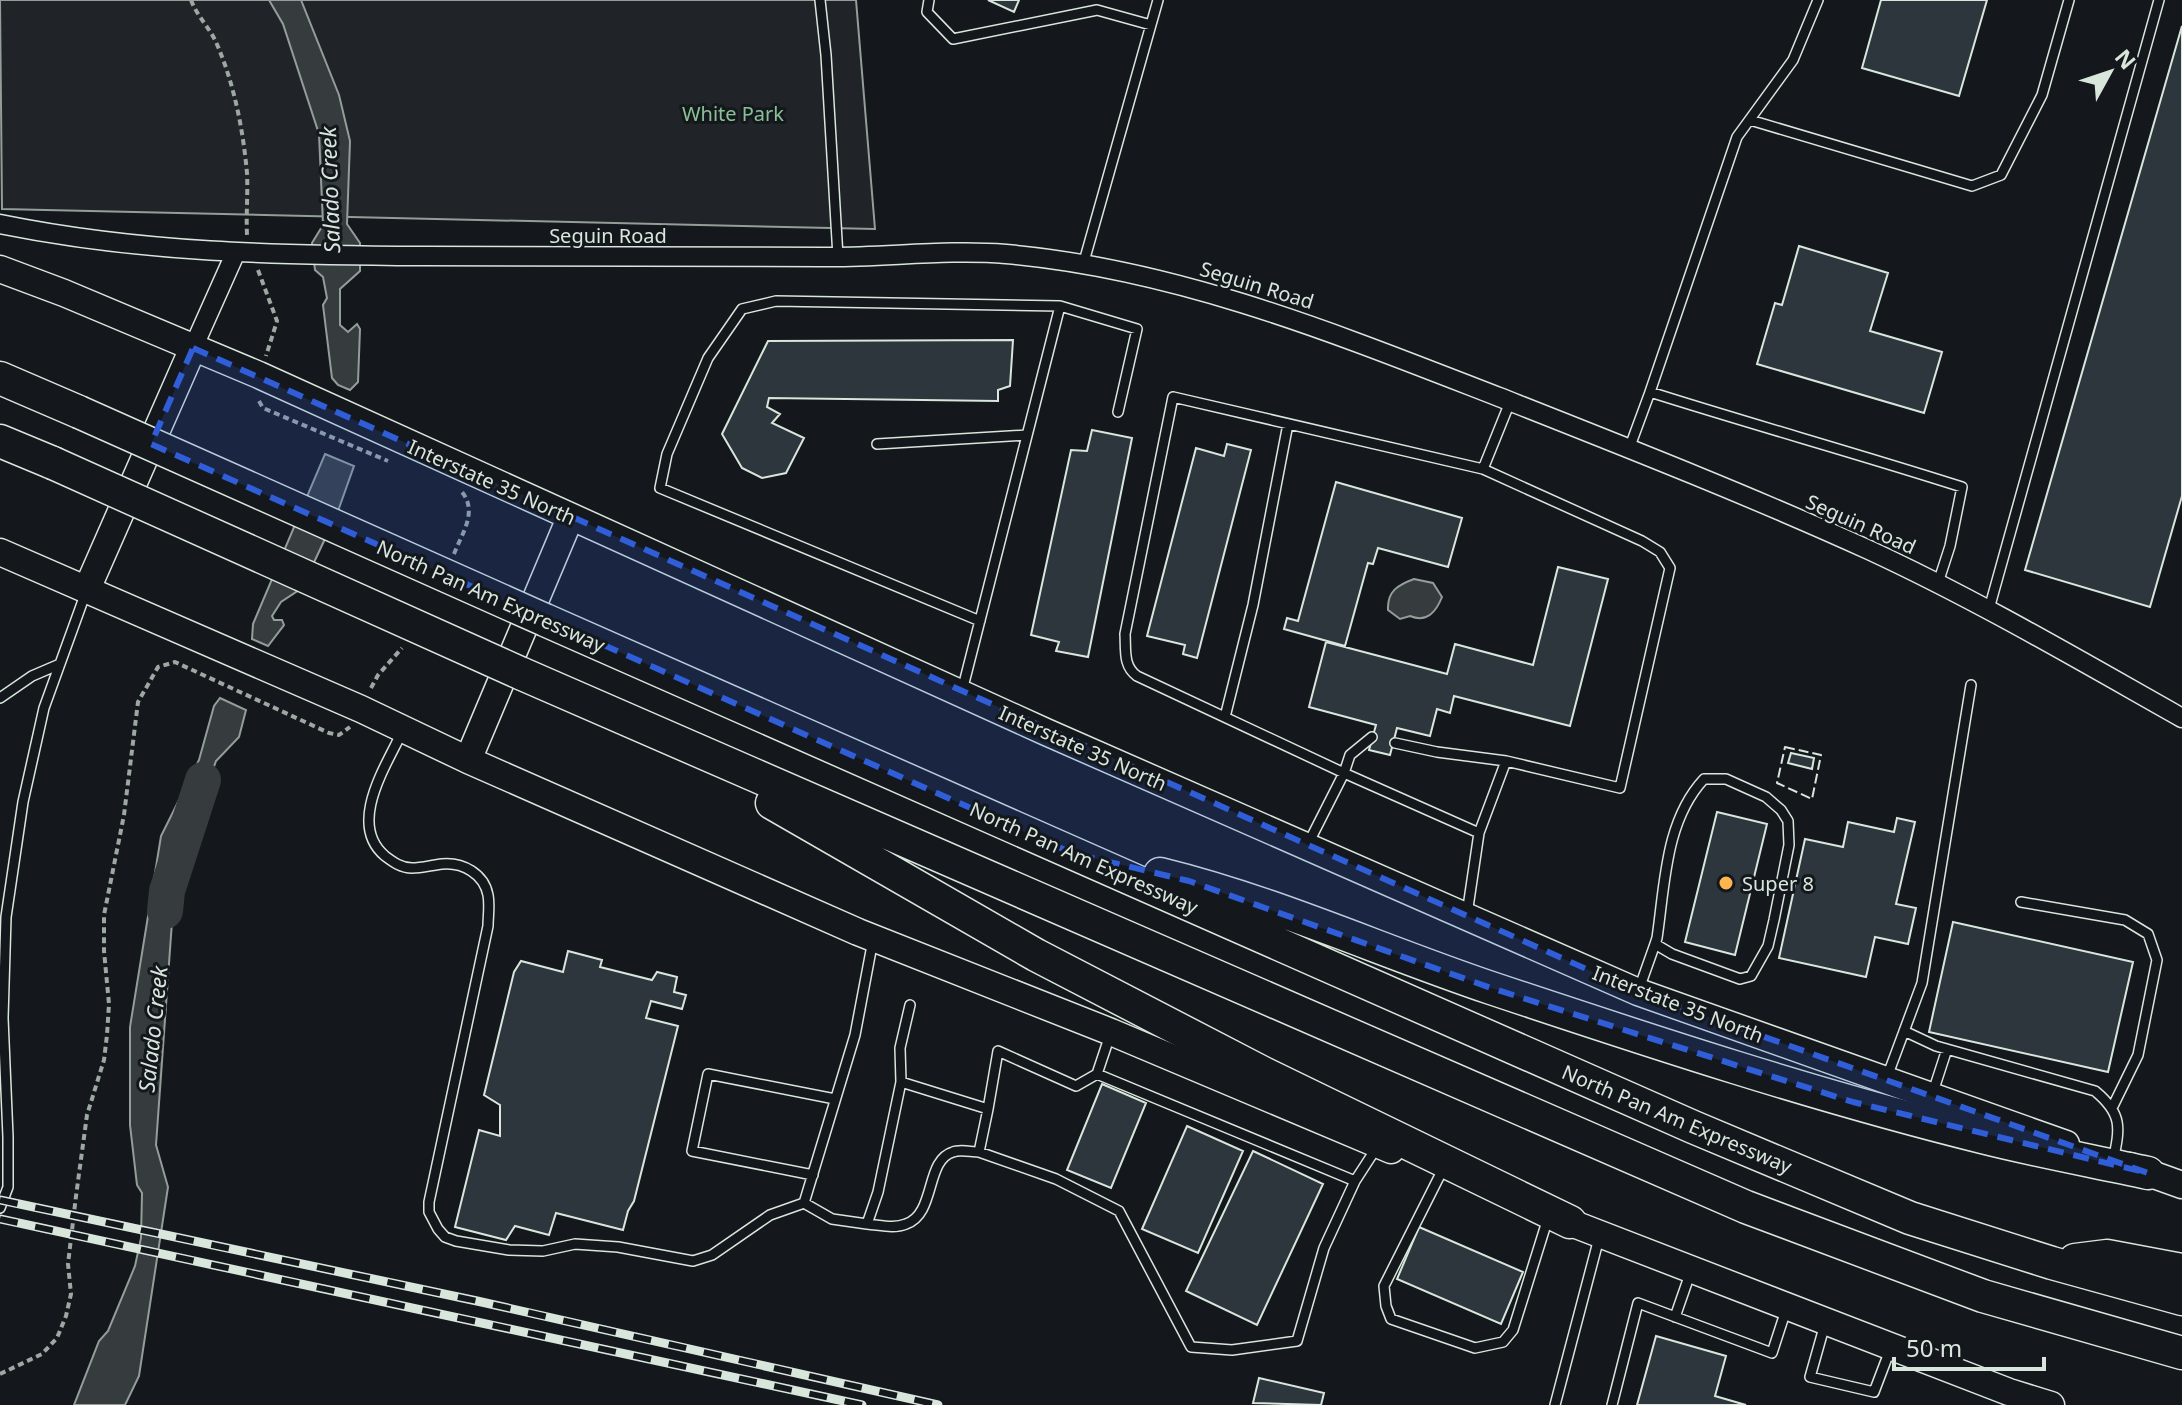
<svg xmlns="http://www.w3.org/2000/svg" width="2182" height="1405" viewBox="0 0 2182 1405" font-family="'Noto Sans',sans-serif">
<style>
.green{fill:#202428;stroke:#939e99;stroke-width:2}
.water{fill:#363b3e;stroke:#939e99;stroke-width:2}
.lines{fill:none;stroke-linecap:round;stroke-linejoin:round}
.river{stroke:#363b3e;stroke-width:36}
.building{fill:#2c363c;stroke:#d8e6dc;stroke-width:2}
.service-casing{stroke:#d8e6dc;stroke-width:12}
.minor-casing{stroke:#d8e6dc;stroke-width:21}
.secondary-casing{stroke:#d8e6dc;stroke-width:29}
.motorway-casing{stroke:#d8e6dc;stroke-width:35}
.path{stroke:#9da8a2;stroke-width:4;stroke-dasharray:6 4;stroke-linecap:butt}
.service{stroke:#14181c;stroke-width:9}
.minor{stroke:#14181c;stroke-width:18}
.secondary{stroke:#14181c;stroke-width:26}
.motorway{stroke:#14181c;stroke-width:32}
.rail-casing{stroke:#d8e6dc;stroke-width:9}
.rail{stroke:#14181c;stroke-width:6;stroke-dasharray:18;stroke-linecap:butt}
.motorway-bridge-casing{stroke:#d8e6dc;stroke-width:35;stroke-linecap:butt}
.motorway-bridge{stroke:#14181c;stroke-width:32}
.fence{stroke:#d8e6dc;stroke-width:2;stroke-dasharray:10 4;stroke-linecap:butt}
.marked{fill:#305dd8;fill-opacity:0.2;stroke:#305dd8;stroke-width:6;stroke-dasharray:16 10;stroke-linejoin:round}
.poi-dot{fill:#ffb74d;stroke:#14181c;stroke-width:3}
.labels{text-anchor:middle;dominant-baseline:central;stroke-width:6;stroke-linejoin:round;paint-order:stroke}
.park-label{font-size:20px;fill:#8ac095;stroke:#14181c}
.street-label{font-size:20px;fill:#d8e6dc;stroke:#14181c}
.poi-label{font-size:20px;fill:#d8e6dc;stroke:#14181c;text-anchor:start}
.water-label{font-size:22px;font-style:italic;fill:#d8e6dc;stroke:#14181c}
</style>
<rect width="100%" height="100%" fill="#14181c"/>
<!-- green -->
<path class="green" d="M0,0H856L875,229L2,209Z"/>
<!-- water -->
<path class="water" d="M269,0H301L339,95L350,141L347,224L360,243V271L340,289V325L348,332L357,324L360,329L358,382L350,390L338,385L332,378L323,305L327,298L323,277L315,270L312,243L323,225L319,134L283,24Z
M325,454L354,466L338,511L302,588L281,602L272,616L274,620H282L284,625L268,646L252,639L253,624Z
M1414,579L1433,583L1442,597C1436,612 1427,623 1410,616L1400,619L1388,610C1387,591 1398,585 1414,579Z
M220,698L246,710L239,737L216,761L197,814L178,838L156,1145L168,1187L139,1376L125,1405H74L99,1341L108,1331L135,1266L141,1238L142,1193L137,1185L130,1125V1027L161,836L199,760L214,706Z"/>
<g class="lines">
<!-- river -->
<path class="river" d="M165,911L167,891L203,780"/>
</g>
<!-- building -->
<path class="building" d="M988,0H1019L1014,12Z
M1881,0H1987L1959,96L1862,68Z
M2182,26V496L2150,607L2025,570Z
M1799,246L1888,273L1870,331L1942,352L1924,413L1757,364L1775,303L1782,305Z
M1013,340L1010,386L998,390V401L769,398L767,407L780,414L772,423L804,438L786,473L762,478L742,468L722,434L768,341Z
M1092,430L1132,438L1088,657L1056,651L1059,642L1031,635L1071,450L1087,451Z
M1227,444L1251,450L1197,658L1183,654L1185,645L1147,636L1196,448L1224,456Z
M1336,482L1462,518L1448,567L1378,548L1373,564L1368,563L1345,646L1284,629L1287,618L1298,621Z
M1558,567L1608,579L1570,726L1454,696L1450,713L1437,709L1430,736L1397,728L1390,755L1369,750L1376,725L1309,707L1326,642L1447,674L1455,644L1533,665Z
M1791,753L1814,758L1812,769L1788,763Z
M1717,812L1767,824L1735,955L1685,942Z
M1897,818L1915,822L1896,904L1916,908L1908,944L1875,937L1866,977L1779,958L1805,839L1843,847L1848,822L1894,832Z
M1953,922L2133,962L2108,1072L1929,1032Z
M568,951L602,960L600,967L652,980L657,972L677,977L674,992L686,995L682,1009L651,1001L646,1018L678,1026L634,1201L628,1211L623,1230L556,1213L549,1235L515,1226L506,1240L455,1227L479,1130L500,1136V1105L484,1095L514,972L521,961L563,972Z
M1102,1084L1146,1103L1111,1188L1067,1170Z
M1187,1126L1243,1151L1198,1253L1142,1229Z
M1253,1151L1323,1184L1257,1325L1186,1291Z
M1419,1227L1523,1272L1501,1324L1397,1279Z
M1656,1336L1726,1356L1715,1396L1746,1405H1637Z
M1259,1378L1324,1393L1321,1405L1253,1403Z"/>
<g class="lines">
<defs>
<path id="service" d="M820,0L826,55L838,257
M929,0L927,12L953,39L1097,10L1151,25
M1818,0L1793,60L1737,137L1650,392C1754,425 1859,454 1962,487L1950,546L1938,583
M1750,120L1972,186L2001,175L2042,95L2069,0
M1083,265L1158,0
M877,444L1027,435
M1629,449L1650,392
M1989,609L2159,0
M980,621L660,488L667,454L708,358L742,309L776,301L1060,306L1137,329L1118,412
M962,691L1060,306
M0,698L32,676L60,664
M1225,717L1253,605L1288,424
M402,732C386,766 347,824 385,856C393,862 401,868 412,868C422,868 432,865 442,864C463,862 484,874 488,895C490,905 488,917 488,926L429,1202V1212L438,1229L445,1237L456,1241L509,1250L543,1251L575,1244L618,1247L693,1261L712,1255L770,1215L804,1203L855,1035L873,940
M1372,737L1350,755L1344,773L1479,833L1467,914
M1395,743L1437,752L1506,761
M1479,833L1506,761L1620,788L1670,568L1660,552L1642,541L1483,469L1510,402
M1308,844L1344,773L1137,676C1123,666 1126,650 1125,634L1173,397L1483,469
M2021,902L2125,920L2148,934L2157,960L2138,1055L2113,1106
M1639,989L1655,944L1657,938C1665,884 1665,821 1704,779H1726L1766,797L1781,810L1788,821L1789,845L1774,920L1768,946L1751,976L1740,979L1672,954L1655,944
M1904,1031L1936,1046L2095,1091C2123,1114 2120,1128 2113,1161
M1097,1074L1110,1035
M1887,1077L1922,983L1971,685
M901,1082L900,1048L910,1005
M1932,1095L1947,1049
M1442,1171L1384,1286L1386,1306L1391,1319L1475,1348L1503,1342L1513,1330L1548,1218
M813,1175L692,1151L708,1074L835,1099
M1355,1181L1377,1147
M804,1203L832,1219L867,1224L878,1192L901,1082L988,1109L979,1152L1056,1179L1119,1211L1191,1347L1232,1350L1297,1341L1324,1248L1355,1181L1097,1074L1076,1086L998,1051L988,1109
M0,1208L8,1187V1137L3,1018L6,917L23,802L44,708L86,592
M867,1224C880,1225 894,1229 906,1224C936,1214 925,1160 953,1152C960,1149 971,1152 979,1152
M1675,1317L1691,1271
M1825,1324L1810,1377L1874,1392L1890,1350
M1555,1405L1599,1238
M1612,1405L1638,1303L1772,1353L1786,1310"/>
<path id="minor" d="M0,224C143,253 277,255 422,256C555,257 689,257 823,257C883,258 945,249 1006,254C1178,269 1339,335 1499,397C1623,446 1748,495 1869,550C1977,600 2079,660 2182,718
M193,348L235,254"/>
<path id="secondary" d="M0,269L64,293L259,375L1046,732L1638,992L2066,1144
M0,552L361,709L468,760L858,932L1111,1032L1391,1150
M87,589L193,348
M468,760L570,518
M2129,1166L2182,1185
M1553,1216L2009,1392L2051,1405"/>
<path id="motorway" d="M0,378L79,412
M0,441L53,463
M545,620L1693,1127L1910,1218L2052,1263L2182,1299
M520,673L1746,1207L1983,1296L2182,1353
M772,803L1036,955L1265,1074L1570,1222
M1160,874C1274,902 1381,951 1491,988C1653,1042 1817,1096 1982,1137C2037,1151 2093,1161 2148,1173
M2075,1260L2107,1256L2182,1270"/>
</defs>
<!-- service casing -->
<use href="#service" class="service-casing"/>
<!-- minor casing -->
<use href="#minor" class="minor-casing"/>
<!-- secondary casing -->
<use href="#secondary" class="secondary-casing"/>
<!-- motorway casing -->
<use href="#motorway" class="motorway-casing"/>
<!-- path -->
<path class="path" d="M191,0C197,16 209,27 216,42C234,83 243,129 247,173C248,194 246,214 247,235
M258,270L277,321L266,356
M259,401L263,408L388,461
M454,554C462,533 478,512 462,492
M371,688L378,675L402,648
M0,1374L42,1354L57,1338L66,1316L71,1294L68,1264L76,1196L87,1115L104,1060L107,1035L109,1004L104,951V915L124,815L138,702L158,667L175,662L329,733L339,735L350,727"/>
<!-- service -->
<use href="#service" class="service"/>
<!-- minor -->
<use href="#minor" class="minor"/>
<!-- secondary -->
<use href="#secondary" class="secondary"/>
<!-- motorway -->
<use href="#motorway" class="motorway"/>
<defs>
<path id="rail" d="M0,1200L477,1301L938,1405
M0,1219L862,1405"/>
</defs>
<!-- rail casing -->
<use href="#rail" class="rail-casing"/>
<!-- rail -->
<use href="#rail" class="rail"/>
<defs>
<path id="motorway-bridge" d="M79,412L545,620
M53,463L520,673"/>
</defs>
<!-- motorway-bridge casing -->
<use href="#motorway-bridge" class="motorway-bridge-casing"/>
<!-- motorway-bridge -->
<use href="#motorway-bridge" class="motorway-bridge"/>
<!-- fence -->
<path class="fence" d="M1785,747L1821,755L1812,799L1777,783Z"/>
</g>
<!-- marked area -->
<path class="marked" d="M193,348L1638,992L2148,1173L1853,1102L1491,988L1189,881L1072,853L151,444Z"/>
<!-- markers -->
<circle class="poi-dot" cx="1726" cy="883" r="8"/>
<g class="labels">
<!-- park labels -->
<g class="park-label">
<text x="733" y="113">White Park</text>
</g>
<!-- street labels -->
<g class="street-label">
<text x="608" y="235">Seguin Road</text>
<text transform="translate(1257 285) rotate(17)">Seguin Road</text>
<text transform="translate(492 482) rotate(24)">Interstate 35 North</text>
<text transform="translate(1861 524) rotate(24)">Seguin Road</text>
<text transform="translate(491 596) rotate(24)">North Pan Am Expressway</text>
<text transform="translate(1083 748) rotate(24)">Interstate 35 North</text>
<text transform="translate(1084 858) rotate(24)">North Pan Am Expressway</text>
<text transform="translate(1678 1004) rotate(21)">Interstate 35 North</text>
<text transform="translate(1677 1119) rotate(23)">North Pan Am Expressway</text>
</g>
<!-- poi labels -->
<g class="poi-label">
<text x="1742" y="883">Super 8</text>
</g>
<!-- water labels -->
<g class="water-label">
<text transform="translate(329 190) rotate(-92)">Salado Creek</text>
<text transform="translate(152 1029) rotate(-84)">Salado Creek</text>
</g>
</g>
<!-- north arrow -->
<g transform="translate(2110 72) rotate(50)" stroke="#14181c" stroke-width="6" paint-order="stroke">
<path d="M0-6L14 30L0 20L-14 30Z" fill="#d8e6dc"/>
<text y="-12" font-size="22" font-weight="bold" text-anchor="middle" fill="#d8e6dc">N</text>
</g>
<!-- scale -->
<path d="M1894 1357v12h150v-12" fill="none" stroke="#d8e6dc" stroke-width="4"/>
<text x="1906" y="1357" font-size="24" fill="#d8e6dc" stroke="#14181c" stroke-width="6" paint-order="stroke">50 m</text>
</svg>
